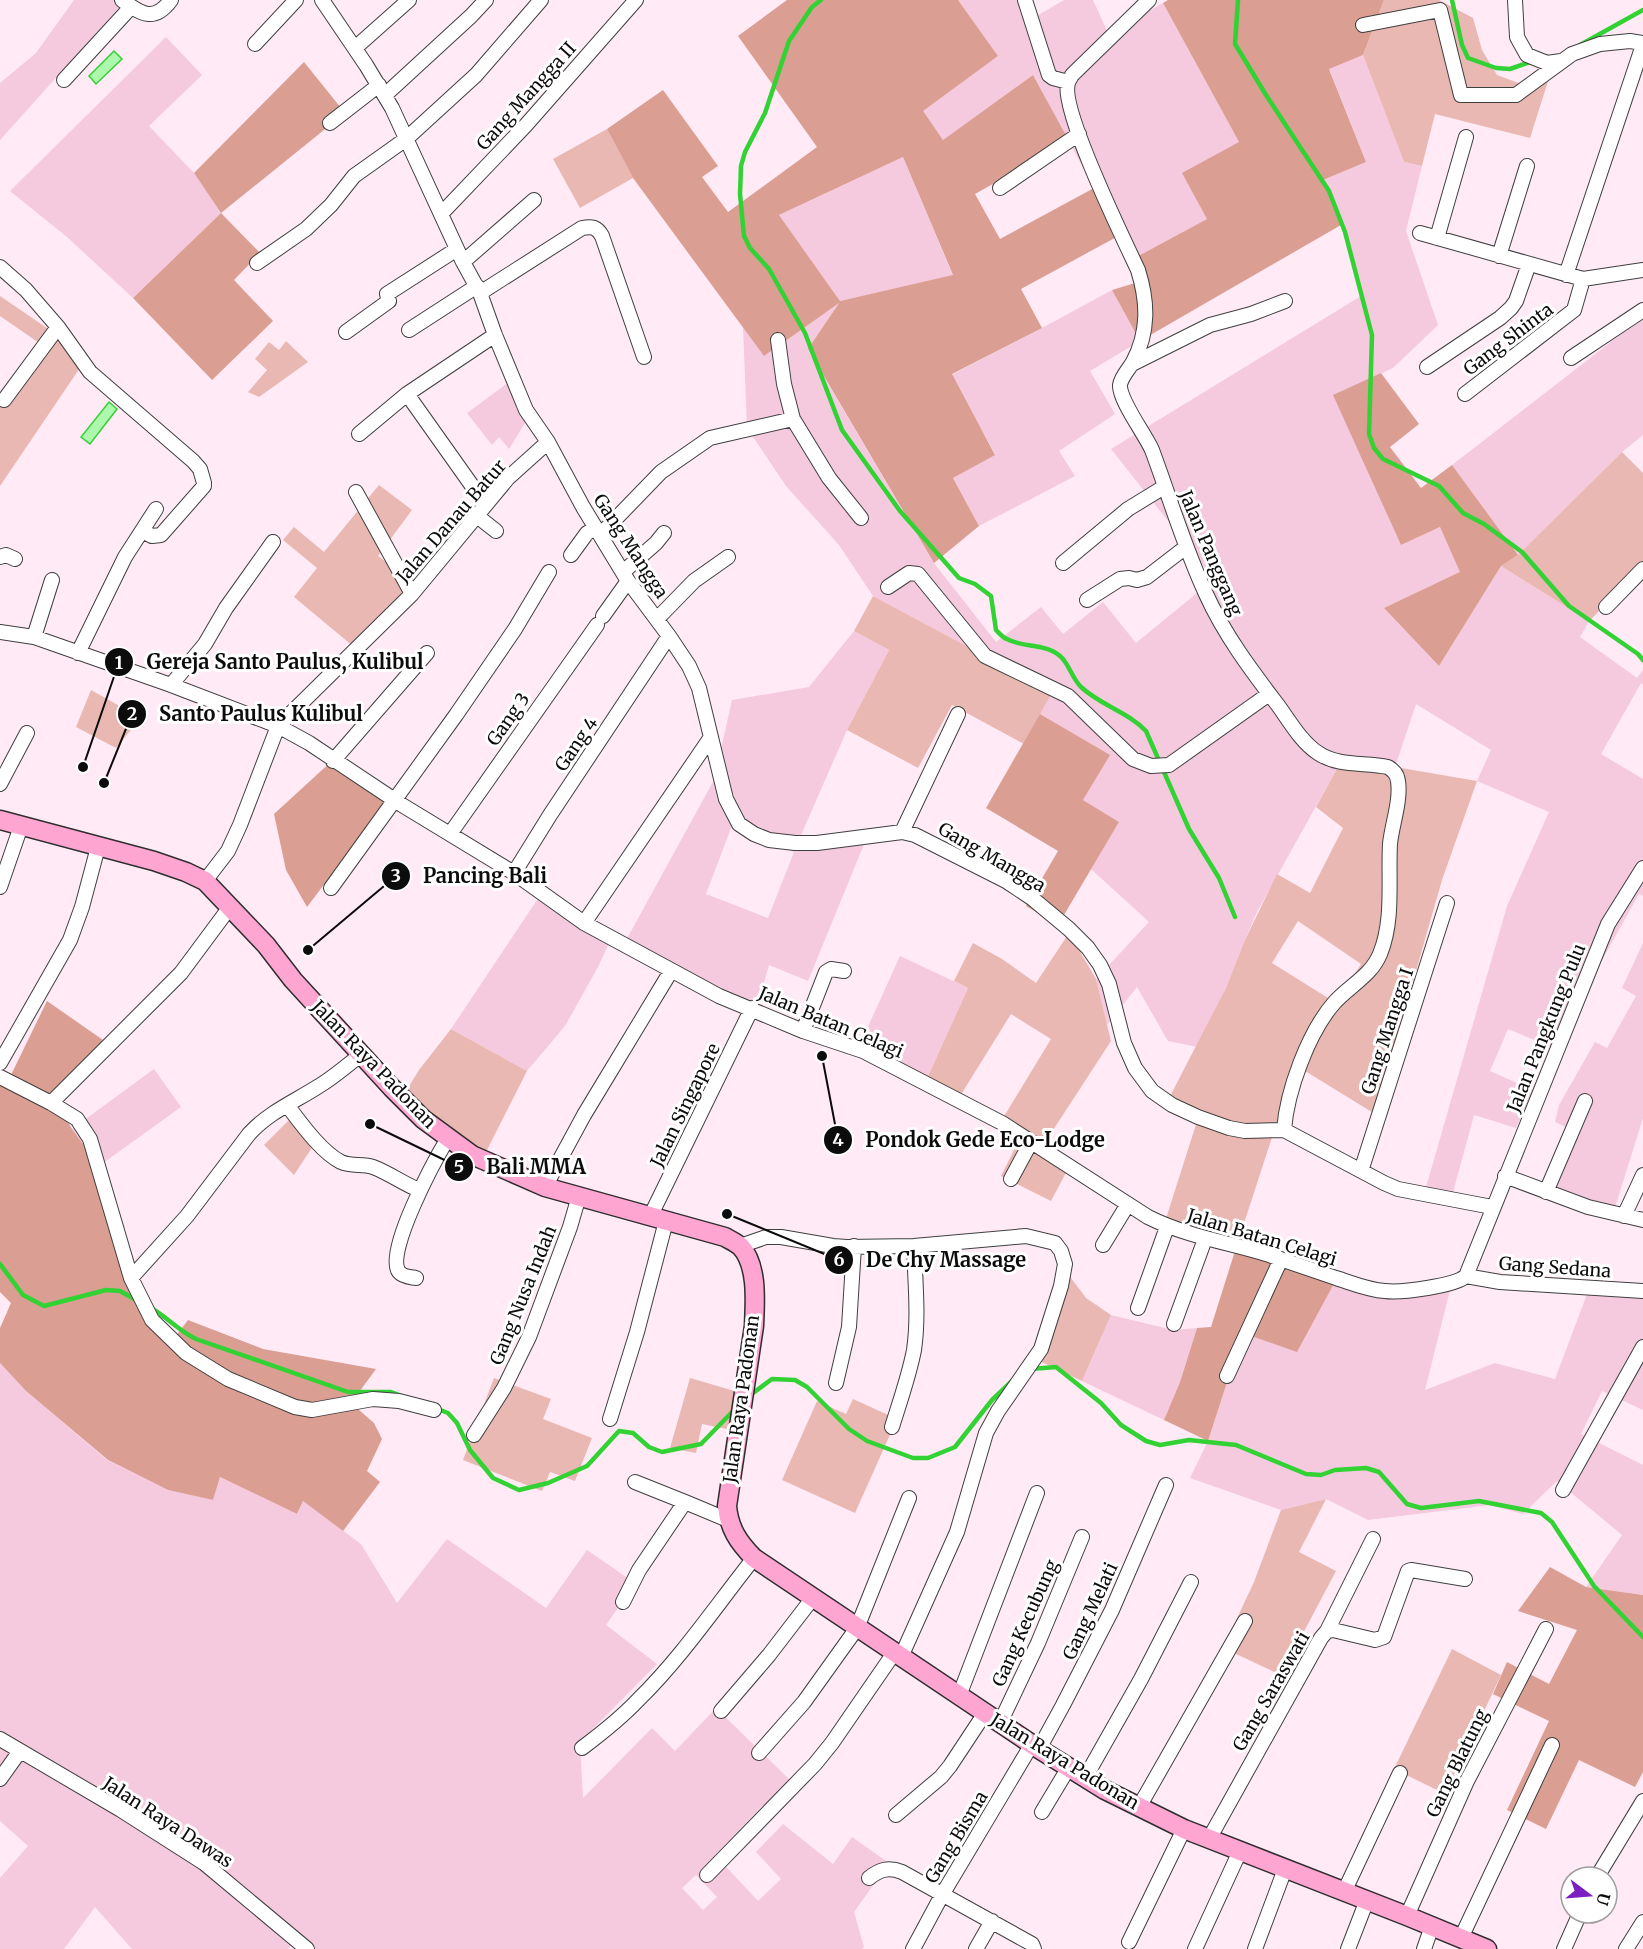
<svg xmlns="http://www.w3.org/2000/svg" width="1643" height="1949" viewBox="0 0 1643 1949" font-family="Merriweather,serif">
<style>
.farmland{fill:#f5cade;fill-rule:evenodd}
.green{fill:#eab8b3;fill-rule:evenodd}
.forest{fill:#db9e92;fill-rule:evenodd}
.water{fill:#aef8ad;stroke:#32d234;stroke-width:1.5}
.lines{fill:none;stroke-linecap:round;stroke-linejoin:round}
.stream{stroke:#32d234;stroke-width:4.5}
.street-casing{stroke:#3f3f3f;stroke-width:16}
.secondary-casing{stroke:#2e2e2e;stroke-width:21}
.street{stroke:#fff;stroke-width:14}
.secondary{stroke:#ffa5d2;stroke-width:18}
.labels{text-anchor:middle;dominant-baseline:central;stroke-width:6;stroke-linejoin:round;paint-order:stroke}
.street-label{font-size:18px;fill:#0c0c0c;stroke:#fff}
.leader{fill:none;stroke:#0c0c0c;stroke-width:2}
.callout-dot{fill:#0c0c0c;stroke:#fff;stroke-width:2}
.mark-label{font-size:18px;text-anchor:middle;font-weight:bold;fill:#fff}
.callout-label{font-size:20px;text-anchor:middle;font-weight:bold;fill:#0c0c0c;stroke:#fff;stroke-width:6;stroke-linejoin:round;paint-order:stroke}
</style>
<rect width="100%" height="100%" fill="#ffeaf6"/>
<!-- farmland -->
<path class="farmland" d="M74,0H126L0,140V83L36,53Z
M958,0H1017L1028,21L1064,0H1093L1108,33L1163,3L1239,142L1207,219L1129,261L1094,188L1033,75L943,140L922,111L998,56Z
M166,37L202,75L149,126L194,173L221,213L133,298L67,237L10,191Z
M1363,55L1404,162L1422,166L1406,231L1438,325L1393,368L1334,395L1401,545L1440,527L1461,573L1384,608L1439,666L1501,566L1589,621L1580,637L1637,678L1643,670V685L1641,683L1601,754L1643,779V896L1639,894L1553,1048L1508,1029L1490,1071L1533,1090L1516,1128L1474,1115L1451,1200L1424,1194L1507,906L1549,812L1477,781L1491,750L1416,704L1395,767L1339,765L1257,912L1244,942L1226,988L1197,1047L1168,1041L1137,987L1107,1025L1096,979L1149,922L1091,869L1119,822L1083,800L1109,755L1040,714L1051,692L873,596L839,545L786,486L747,428L743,327L764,356L840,301L779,215L903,157L953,276L840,301L808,350L934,563L996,642L1041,607L1063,634L1103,602L1136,643L1214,579L1111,449L1361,296L1341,225L1323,180L1366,162L1329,68Z
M1112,290L1140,341L1090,371L1115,414L1059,451L1075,476L979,526L953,478L995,454L951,375L1042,328Z
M1643,317V435L1622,452L1518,555L1452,465Z
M513,379L527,420L509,449L499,437L492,445L467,413Z
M854,631L889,650L847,730L794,851L869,832L808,981L769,965L756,1010L624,944L714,780L732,700L809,687ZM731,828L794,852L768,918L706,894Z
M541,894L609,943L598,967L565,1026L527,1071L451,1029Z
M1643,943V1118L1613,1214L1542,1194L1572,1130L1555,1122L1559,1105L1595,1042L1607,1048L1636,996L1622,988Z
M900,956L968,988L924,1085L857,1051Z
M154,1069L181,1107L99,1166L72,1129Z
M1454,1274L1425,1390L1495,1363L1555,1379L1592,1281L1643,1297V1410L1602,1391L1581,1434L1643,1465V1595L1586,1587L1622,1535L1557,1481L1523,1514L1490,1505L1368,1520L1326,1499L1281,1510L1190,1478L1208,1441L1243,1333L1338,1276L1428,1296Z
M1111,1315L1173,1330L1197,1328L1180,1382L1164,1420L1082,1381Z
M0,1363L26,1391L107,1460L168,1490L213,1500L220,1477L297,1514L303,1501L361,1544L397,1603L447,1539L546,1608L587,1550L635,1583L606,1625L657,1664L580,1742L583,1798L652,1728L675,1751L716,1708L792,1782L767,1808L763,1805L715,1855L758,1901L781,1879L756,1852L783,1824L833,1864L852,1837L889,1863L854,1912L864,1947L862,1949H308L297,1939L288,1949H132L95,1907L64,1949H0V1878L28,1846L0,1821ZM696,1875L717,1897L703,1910L682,1888Z"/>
<!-- green -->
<path class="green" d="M1384,0H1439L1473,18L1482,50L1497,75L1524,85L1550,75L1530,138L1435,114L1422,166L1404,162L1363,55Z
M607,129L633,178L580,208L553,159Z
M0,296L88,356L0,486V406L42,345L0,316Z
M286,341L308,362L259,397L248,392L267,370L255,359L269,342L279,350Z
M1622,452L1643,473V568L1589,621L1501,566L1518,555Z
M379,485L412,510L378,556L412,581L360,652L294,597L317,568L283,540L294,527L324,552Z
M873,596L1052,692L1024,744L952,705L918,768L847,730L889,650L854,631Z
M91,690L141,718L116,748L76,727Z
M1339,765L1395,767L1477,781L1442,880L1375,1114L1297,1066L1276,1125L1235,1251L1163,1228L1198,1118L1165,1106L1226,988L1244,942L1277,874L1310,893L1343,828L1316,807ZM1298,921L1361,964L1336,1003L1272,963Z
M1069,933L1096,979L1111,1041L1044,1144L1067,1171L1051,1201L1001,1176L1022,1134L1000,1123L1051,1039L1011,1014L957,1101L924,1085L968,988L954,981L973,943L1002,959L1036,983Z
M451,1029L527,1071L485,1154L403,1096L419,1070Z
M293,1116L319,1137L294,1175L264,1145Z
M1062,1266L1086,1298L1111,1315L1082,1381L1031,1357Z
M494,1378L551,1399L543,1419L592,1438L575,1481L550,1472L542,1491L463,1460Z
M690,1378L738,1392L737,1431L702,1424L696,1453L670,1448Z
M853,1399L897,1419L855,1513L782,1480L817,1401L846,1414Z
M1326,1499L1299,1552L1336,1571L1281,1675L1223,1648L1254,1582L1281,1510Z
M1452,1649L1501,1675L1445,1794L1394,1769Z"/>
<!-- forest -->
<path class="forest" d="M787,0H958L998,56L923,111L943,140L1033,75L1069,141L975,194L1000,239L1094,188L1122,234L1021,289L1042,328L952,374L995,455L953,478L979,526L934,563L808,349L839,303L764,356L633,178L607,129L663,90L718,166L702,177L728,212L817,147L738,36ZM903,157L953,275L840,301L779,215Z
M1168,0H1384L1363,55L1329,69L1366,162L1323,180L1341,225L1140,341L1112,290L1135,283L1129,261L1207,219L1182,173L1239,142L1163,3Z
M304,62L345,113L221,213L260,253L234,280L273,321L212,380L133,298L221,213L194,173Z
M1381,373L1419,424L1390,447L1421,488L1452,465L1518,555L1501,566L1439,666L1384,608L1460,572L1440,527L1401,545L1333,395Z
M1040,714L1110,755L1083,800L1119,822L1058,925L1026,906L1058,851L986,808Z
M333,760L390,797L307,907L286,870L274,814Z
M47,1001L103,1040L55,1100L72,1129L99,1166L128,1277L173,1340L188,1320L263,1349L376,1369L351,1403L374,1423L382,1439L367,1471L380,1482L343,1531L303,1501L297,1514L220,1477L213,1500L168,1490L108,1460L26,1391L0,1363V1328L11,1303L0,1292V1072L11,1075Z
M1235,1251L1338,1276L1297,1352L1243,1333L1208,1441L1164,1420L1180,1382L1197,1328L1211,1327Z
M1550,1567L1586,1587L1643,1595V1772L1635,1787L1579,1760L1546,1829L1507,1810L1549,1721L1493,1694L1507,1662L1549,1684L1577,1630L1518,1611Z"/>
<!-- water -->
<path class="water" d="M114,51L122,59L96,84L89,76Z
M109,402L117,409L90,444L81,437Z"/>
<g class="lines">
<!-- stream -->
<path class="stream" d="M821,0L812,7L789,41L765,113L745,152L741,166L740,194L744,236L750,248L769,269L805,333L842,430L900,511L959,578L975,584L991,596L996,630C999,633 1003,638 1007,639C1023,648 1045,643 1060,656C1068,662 1072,678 1081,687C1100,705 1128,712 1146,731L1189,829L1219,878L1235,917
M1238,0L1235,44L1266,95L1329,191L1345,232L1372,335L1369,434L1374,448L1383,459L1439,486L1463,513L1484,524L1522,552L1569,606L1638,654L1643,660
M1452,0L1462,45L1468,58L1496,68L1510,69L1533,61
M1580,45L1643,10
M0,1264L23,1295L44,1306L106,1290L120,1291L138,1301
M151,1308C167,1317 179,1331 196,1339L348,1392H391L402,1396
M1031,1369L1056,1367L1101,1403L1121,1425L1146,1441L1160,1445L1189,1440L1236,1445L1306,1474L1321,1475L1335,1470L1366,1468L1379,1472L1407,1504L1421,1508L1479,1501L1541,1513L1552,1522L1594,1586L1643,1637
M749,1396L772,1379L795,1380L807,1387L849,1429L867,1441L913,1458H928L955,1447L992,1400L1012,1381
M435,1408L448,1413L457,1423L470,1450L493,1478L519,1490L548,1483L587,1466L619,1431L633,1433L649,1447L662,1452L701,1444L734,1410"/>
<defs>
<path id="street" d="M122,0C141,14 154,23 171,0
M322,0L366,65L392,108L463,262L480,293L495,335L526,410L548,442L583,507L628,581L669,636L689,666L699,688L726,799L739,824L754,834L769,840L795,843H817L902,832L915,835L1006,881L1033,899L1069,929L1088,948L1100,965L1109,984L1124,1043L1135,1068L1152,1091L1172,1105L1198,1117L1229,1128L1245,1131L1284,1130L1384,1183L1398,1189L1492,1207
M1025,0L1049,75L1053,78L1068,82
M1149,0L1072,75C1072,76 1068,81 1068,83C1060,109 1124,240 1138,270C1148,302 1149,332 1133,362C1129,369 1121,377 1120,385C1119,400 1145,434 1152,450C1170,498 1184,547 1206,594C1224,634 1251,670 1277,704C1289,720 1301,742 1318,753C1339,767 1364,762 1388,767C1394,771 1397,774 1398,781C1401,801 1392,824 1390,844C1388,880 1394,920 1380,954C1371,976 1349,986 1334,1003C1308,1033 1287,1091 1284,1130
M1515,0L1517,37L1527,55L1547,63L1561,61
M1363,25L1440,10L1461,95H1516L1572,54L1600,44L1630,41L1643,43
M255,44L296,0
M355,48L409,0
M64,80L131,7
M385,95L471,16L486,0
M330,123L379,85
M1000,188L1079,134
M441,214L526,125L636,0
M1420,233L1583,279L1643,270
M1437,238L1466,137
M1499,256L1527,166
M463,262L534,200
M257,263L306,229L331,205L354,176L406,139L476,75L541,0
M0,267L26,290L58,327L90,372L193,461L200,469L204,483
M1566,275L1643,45
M480,293L582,228C592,226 597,227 602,236L644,357
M409,330L477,286
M346,332L389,301L387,294L457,249
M778,340L784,384L793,419L829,478L861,518
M1571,358L1643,310
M1132,364L1210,325L1251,314L1285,301
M1427,367L1500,318L1511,308L1516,301L1529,264
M407,394L485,504
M1465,394L1574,310L1583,279
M4,400L58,327
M359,434L407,394L495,335
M356,492L412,594
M477,516L496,531
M142,531L152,536L161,535L204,486
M600,535L661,472L710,438L793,419
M571,555L587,533L596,528
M0,557L6,555L15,559
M1063,563L1128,509L1164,487
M623,572L656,543L664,533
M888,587L909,573L918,574L985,656L1068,696L1133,759L1151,766L1169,765L1269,694
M1087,600L1120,579L1129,578L1137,580L1147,577L1186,547
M1606,607L1643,569
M603,616L628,581
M657,619L694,581L728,557
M0,632L34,637L171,685L278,726L309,743L402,805L514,873L584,923L719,996L803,1031L863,1051L1002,1123L1148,1217C1186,1236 1226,1242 1266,1254C1290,1262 1313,1270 1336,1278C1352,1283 1368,1290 1385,1291C1401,1293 1455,1286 1466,1276
M34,637L52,580
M78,653L125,557L156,509
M171,685L205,644L226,608L273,542
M333,761L427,653
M0,784L27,733
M902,832L958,714
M450,834L597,625
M514,873L550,815L669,636
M205,881L228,851L240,825L278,726L412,594L508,478L548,442
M0,887L21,826
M331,888L456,715L515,629L549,572
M584,923L711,737
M803,1031L826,972L831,969L844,971
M0,1063L70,940L82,907L98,847
M0,1077L51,1103L77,1119L90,1139L131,1278L152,1320L186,1353L228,1379L295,1407L312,1410L373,1399L399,1401L434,1410
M51,1103L181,973L230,907
M287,1105C300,1122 321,1152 341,1162C352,1167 363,1163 373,1167C389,1173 404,1184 419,1190
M1361,1171L1447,903
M1505,1176L1588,1207L1643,1220
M1011,1179L1031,1142
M545,1187L584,1115L671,971
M1546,1192L1585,1101
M1624,1216L1643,1175
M650,1217L752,1008
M1103,1245L1128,1204
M740,1246L766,1237H781L833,1246L847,1247L914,1246L1026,1236L1055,1243L1061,1251L1065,1264L1061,1286L1041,1349L998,1411L986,1433L957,1532L901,1657
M1466,1276L1608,924L1643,868
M1466,1276L1500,1282L1643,1291
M131,1278L187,1216L249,1134C269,1112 294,1102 319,1086C334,1077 347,1065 361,1055
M416,1278C411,1277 403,1277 399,1272C384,1253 436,1158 448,1138
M1138,1308L1167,1227
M1174,1324L1205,1239
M1227,1376L1281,1259
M836,1383L849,1327L854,1246
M610,1419L637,1332L666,1221
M892,1427C900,1401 909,1376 914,1350C919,1316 915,1281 914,1246
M474,1435L504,1388L529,1337L570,1227L579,1196
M635,1482L685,1502
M1563,1490L1643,1347
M623,1602L639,1570L685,1502L728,1520
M1327,1631L1373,1539
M959,1696L1037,1493
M721,1711L769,1655L812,1599
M1000,1723L1038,1643L1082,1537
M0,1739L121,1810L204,1863L307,1949
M582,1748C602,1733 621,1718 638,1700C681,1658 716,1606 754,1558
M1039,1749L1063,1705L1112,1610L1166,1485
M759,1753L804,1702L857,1628L909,1498
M1085,1778L1141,1679L1191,1582
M0,1779L20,1751
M1139,1807L1245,1621
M1042,1812L1069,1767
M896,1815L941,1777L950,1766L985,1713
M1209,1839L1321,1638L1327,1631L1333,1630L1375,1640L1384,1637L1408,1571L1411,1570L1465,1579
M707,1875L815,1764L832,1743L894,1653
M1597,1877L1643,1801
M869,1878C880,1869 889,1867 902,1872L1032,1944L1034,1949
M1344,1892L1400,1773
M1407,1916L1467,1781L1546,1629
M1461,1938L1552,1745
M1129,1942L1184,1829
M913,1949L942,1895L1032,1744
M976,1949L992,1921
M1195,1949L1240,1851
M1255,1949L1285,1869
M1348,1949L1367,1900
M1424,1949L1432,1926
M1564,1949L1580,1913
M1626,1949L1643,1922"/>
<path id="secondary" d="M0,820L154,861L186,872L205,881L266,945L293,980L392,1088L423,1119L472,1155L545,1187L725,1237C730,1240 737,1243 741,1247C758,1266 755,1302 754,1326L727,1506C729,1528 738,1542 754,1558L1039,1749L1105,1790L1184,1829L1407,1916L1487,1949"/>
</defs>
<!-- street casing -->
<use href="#street" class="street-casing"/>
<!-- secondary casing -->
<use href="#secondary" class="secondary-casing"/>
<!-- street -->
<use href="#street" class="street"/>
<!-- secondary -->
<use href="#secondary" class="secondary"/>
</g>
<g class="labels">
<!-- street labels -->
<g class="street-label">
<text transform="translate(526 96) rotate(-48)">Gang Mangga II</text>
<text transform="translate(1508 339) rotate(-37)">Gang Shinta</text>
<text transform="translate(451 521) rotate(-49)">Jalan Danau Batur</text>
<text transform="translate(631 546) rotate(57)">Gang Mangga</text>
<text transform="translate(1211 553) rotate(67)">Jalan Panggang</text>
<text transform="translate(508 719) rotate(-55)">Gang 3</text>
<text transform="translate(576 744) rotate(-56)">Gang 4</text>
<text transform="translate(992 857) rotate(30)">Gang Mangga</text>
<text transform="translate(831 1022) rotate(23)">Jalan Batan Celagi</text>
<text transform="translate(1546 1028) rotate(-68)">Jalan Pangkung Pulu</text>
<text transform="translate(1387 1031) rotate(-72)">Gang Mangga I</text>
<text transform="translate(374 1064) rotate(46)">Jalan Raya Padonan</text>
<text transform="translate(685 1105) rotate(-64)">Jalan Singapore</text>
<text transform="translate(1262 1237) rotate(17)">Jalan Batan Celagi</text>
<text transform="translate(1555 1267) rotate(4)">Gang Sedana</text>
<text transform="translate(523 1295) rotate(-68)">Gang Nusa Indah</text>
<text transform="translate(741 1399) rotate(-82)">Jalan Raya Padonan</text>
<text transform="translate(1090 1611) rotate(-65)">Gang Melati</text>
<text transform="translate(1025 1623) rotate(-66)">Gang Kecubung</text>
<text transform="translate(1271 1691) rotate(-60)">Gang Saraswati</text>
<text transform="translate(1065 1761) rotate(31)">Jalan Raya Padonan</text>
<text transform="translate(1457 1763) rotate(-64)">Gang Blatung</text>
<text transform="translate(168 1822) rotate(33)">Jalan Raya Dawas</text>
<text transform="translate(956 1837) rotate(-59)">Gang Bisma</text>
</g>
</g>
<!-- callouts -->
<path class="leader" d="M83 767L119 662M104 783L132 714M308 950L396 876M822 1056L838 1140M370 1124L459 1167M727 1214L839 1260"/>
<g class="callout-dot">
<circle cx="83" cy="767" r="6"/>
<circle cx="104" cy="783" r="6"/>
<circle cx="308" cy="950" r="6"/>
<circle cx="822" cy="1056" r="6"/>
<circle cx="370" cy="1124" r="6"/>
<circle cx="727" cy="1214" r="6"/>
<circle cx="119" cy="662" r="15"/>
<circle cx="132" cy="714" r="15"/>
<circle cx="396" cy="876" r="15"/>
<circle cx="838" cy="1140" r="15"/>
<circle cx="459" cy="1167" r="15"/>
<circle cx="839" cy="1260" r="15"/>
</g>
<g class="mark-label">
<text x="119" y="669">1</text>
<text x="132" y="720">2</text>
<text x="396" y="882">3</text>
<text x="838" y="1146">4</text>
<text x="459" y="1173">5</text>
<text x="839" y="1266">6</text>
</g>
<g class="callout-label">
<text x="285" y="669">Gereja Santo Paulus, Kulibul</text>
<text x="261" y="721">Santo Paulus Kulibul</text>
<text x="485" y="883">Pancing Bali</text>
<text x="985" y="1147">Pondok Gede Eco-Lodge</text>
<text x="536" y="1174">Bali MMA</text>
<text x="946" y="1267">De Chy Massage</text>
</g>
<!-- north arrow -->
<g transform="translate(1589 1895) rotate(106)"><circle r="28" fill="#ffffff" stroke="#9e9e9e" stroke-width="1.5"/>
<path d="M0-4.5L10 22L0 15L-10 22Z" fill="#7b1fc0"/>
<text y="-9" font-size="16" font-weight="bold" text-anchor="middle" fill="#0c0c0c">U</text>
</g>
</svg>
